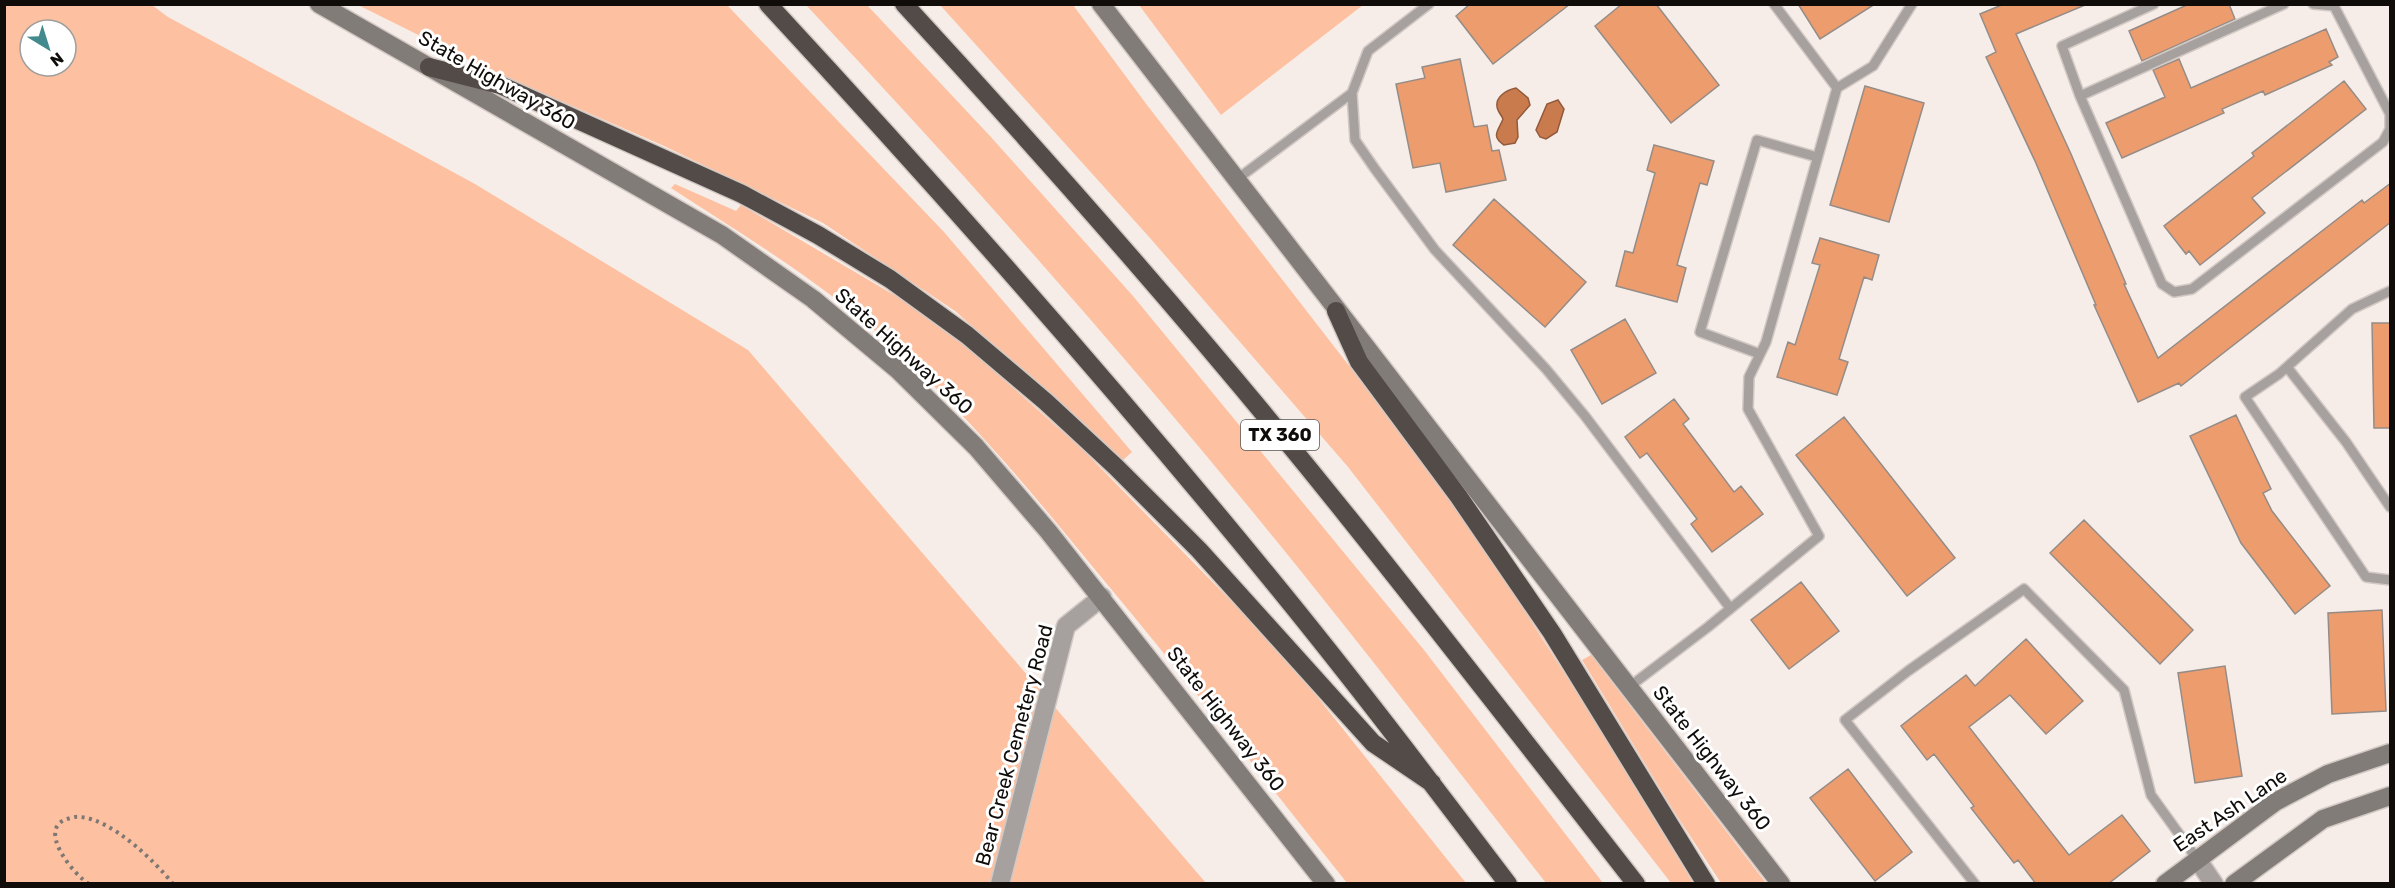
<svg xmlns="http://www.w3.org/2000/svg" width="2395" height="888" viewBox="0 0 2395 888" font-family="Rubik,sans-serif">
<style>
.green{fill:#fdc1a1;fill-rule:evenodd}
.water{fill:#ca7b4e;stroke:#925a3a;stroke-width:1.5}
.building{fill:#ed9c6e;stroke:#958c87;stroke-width:1.5}
.lines{fill:none;stroke-linecap:round;stroke-linejoin:round}
.lane-casing{stroke:#d2c9c4;stroke-width:12}
.street-casing{stroke:#d2c9c4;stroke-width:21}
.secondary-casing{stroke:#d2c9c4;stroke-width:21}
.highway-casing{stroke:#d2c9c4;stroke-width:21}
.path{stroke:#7e7875;stroke-width:4;stroke-dasharray:3 4.5;stroke-linecap:butt}
.lane{stroke:#a6a19f;stroke-width:9}
.street{stroke:#a6a19f;stroke-width:18}
.secondary{stroke:#827c79;stroke-width:18}
.highway{stroke:#534b47;stroke-width:18}
.labels{text-anchor:middle;dominant-baseline:central;stroke-width:6;stroke-linejoin:round;paint-order:stroke}
.shield{fill:#fff;stroke:#575554;stroke-width:1.5}
.shield-label{font-size:18px;font-weight:bold;fill:#0f0c0a}
.street-label{font-size:20px;fill:#0f0c0a;stroke:#fff}
</style>
<rect width="100%" height="100%" fill="#f7ede8"/>
<!-- green -->
<path class="green" d="M5,4L152,5L168,17L475,184L748,350L1206,883L5,884ZM30,30H66V66H30Z
M358,5H727L944,232L1132,452L1123,460L955,311L823,223L664,146L485,68Z
M806,5H867L990,136L1133,296L1424,650L1603,883H1546C1464,779 1383,673 1300,570C1143,375 977,187 806,5Z
M940,5H1073L1147,105L1350,367L1480,541L1593,718L1693,883H1671L1348,467L1150,238Z
M1139,5H1363L1221,115Z
M675,184L736,211L741,205L901,299L969,349L1082,449L1239,609L1315,694L1466,883H1347C1263,777 1179,670 1092,566C1029,489 965,412 891,345C825,284 746,237 671,188Z
M1591,655L1766,883H1721L1673,810L1582,660Z"/>
<!-- water -->
<path class="water" d="M1516,88L1528,98L1530,105L1517,120L1518,137L1515,143L1504,145C1490,136 1499,130 1503,119C1502,116 1499,113 1498,110C1493,98 1506,90 1516,88Z
M1558,100L1564,109L1557,132L1546,139L1540,137L1536,130L1547,104Z"/>
<!-- building -->
<path class="building" d="M1470,4H1570L1493,64L1456,16Z
M1622,4H1656L1719,85L1671,123L1595,26Z
M1798,4H1875L1820,39Z
M2004,4L2085,5L2016,34L2071,154L2126,284H2124L2158,358L2362,200L2364,203L2391,183V222L2181,386L2179,383L2138,402L2094,305H2096L2035,161L1986,57L1996,52L1980,14Z
M2189,4H2229L2235,19L2142,61L2129,31Z
M2326,29L2338,57L2329,62L2332,65L2265,95L2263,91L2222,109L2224,113L2122,158L2106,123L2165,97L2153,70L2179,59L2191,88Z
M1460,59L1474,127L1487,125L1492,151L1499,150L1506,180L1446,192L1440,163L1413,168L1396,84L1425,78L1422,67Z
M2344,81L2366,109L2252,198L2265,213L2228,243L2200,265L2189,251L2186,254L2164,226L2254,156L2252,153Z
M1865,86L1924,103L1889,222L1830,205Z
M1654,145L1714,161L1707,185L1700,183L1677,265L1686,268L1677,302L1616,286L1625,251L1633,253L1655,173L1647,170Z
M1494,199L1586,282L1545,327L1453,245Z
M1820,238L1879,255L1872,280L1864,277L1839,359L1848,362L1837,395L1777,377L1788,342L1795,345L1820,265L1812,263Z
M1625,319L1656,373L1602,404L1571,350Z
M2372,323H2391V428H2374Z
M1674,399L1689,419L1683,424L1734,492L1741,486L1763,514L1712,552L1691,524L1697,519L1647,453L1640,458L1625,437Z
M2236,415L2271,489L2263,493L2272,511L2330,586L2295,614L2241,543L2190,436Z
M1844,417L1955,558L1907,596L1796,455Z
M2084,520L2193,630L2160,664L2050,553Z
M1801,582L1839,631L1789,669L1751,620Z
M2382,610L2386,711L2332,714L2328,613Z
M2026,639L2083,701L2046,734L2010,695L1969,727L2069,855L2122,815L2150,851L2108,884H2036L2018,860L2014,863L1971,808L1974,806L1934,754L1927,760L1901,726L1966,675L1975,686Z
M2225,666L2242,776L2195,783L2178,673Z
M1848,769L1912,852L1875,881L1810,798Z"/>
<g class="lines">
<defs>
<path id="lane" d="M1774,4L1837,88L1873,66L1912,4
M2284,4L2080,96L2162,284L2174,292L2192,289L2383,142L2390,129V114L2334,6L2313,4
M1352,93L1355,140L1375,169L1435,250L1546,369L1585,416L1730,608
M2080,96L2062,46L2154,4
M1236,180L1352,93L1368,51L1429,4
M2390,291L2352,309L2279,374L2245,397L2366,577L2390,580
M1760,354L1700,332L1757,140L1817,157
M2287,367L2346,442L2390,507
M1629,687L1708,627L1819,536L1748,409L1749,377L1766,342L1837,88
M1975,884L1845,720L1908,671L2024,589L2124,690L2151,795L2197,859"/>
<path id="street" d="M2197,859L2214,884
M1000,884L1066,626L1102,597"/>
<path id="secondary" d="M319,4L722,235L813,299L898,370L976,447L1048,531L1326,884
M1101,4L1781,884
M2165,884L2275,802L2328,774L2390,753
M2234,884L2323,819L2390,796"/>
<path id="highway" d="M768,4C941,191 1109,381 1270,578C1352,678 1430,781 1508,884
M904,4C1057,170 1207,341 1348,517C1445,638 1540,761 1636,884
M429,67L500,85L742,194L818,235L890,279L967,335L1046,402L1116,467L1199,550L1373,743L1432,783
M1336,311L1359,362L1459,497L1552,633L1706,884"/>
</defs>
<!-- lane casing -->
<use href="#lane" class="lane-casing"/>
<!-- street casing -->
<use href="#street" class="street-casing"/>
<!-- secondary casing -->
<use href="#secondary" class="secondary-casing"/>
<!-- highway casing -->
<use href="#highway" class="highway-casing"/>
<!-- path -->
<path class="path" d="M89,884C74,875 36,829 67,819C71,818 76,816 80,817C111,819 154,860 173,884"/>
<!-- lane -->
<use href="#lane" class="lane"/>
<!-- street -->
<use href="#street" class="street"/>
<!-- secondary -->
<use href="#secondary" class="secondary"/>
<!-- highway -->
<use href="#highway" class="highway"/>
</g>
<g class="labels">
<!-- shield labels -->
<rect class="shield" x="1241" y="420" width="78" height="30" rx="4.5"/>
<g class="shield-label">
<text x="1280" y="435">TX 360</text>
</g>
<!-- street labels -->
<g class="street-label">
<text transform="translate(497 80) rotate(30)">State Highway 360</text>
<text transform="translate(904 351) rotate(42)">State Highway 360</text>
<text transform="translate(1226 719) rotate(52)">State Highway 360</text>
<text transform="translate(1014 745) rotate(-75)">Bear Creek Cemetery Road</text>
<text transform="translate(1712 758) rotate(52)">State Highway 360</text>
<text transform="translate(2230 810) rotate(-34)">East Ash Lane</text>
</g>
</g>
<!-- border -->
<rect width="2395" height="888" fill="none" stroke="#0f0c0a" stroke-width="12"/>
<!-- north arrow -->
<g transform="translate(48 48) rotate(142)"><circle r="28" fill="#ffffff" stroke="#9f9e9d" stroke-width="1.5"/>
<path d="M0-4.5L10 22L0 15L-10 22Z" fill="#428a8d"/>
<text y="-9" font-size="16" font-weight="bold" text-anchor="middle" fill="#0f0c0a">N</text>
</g>
</svg>
